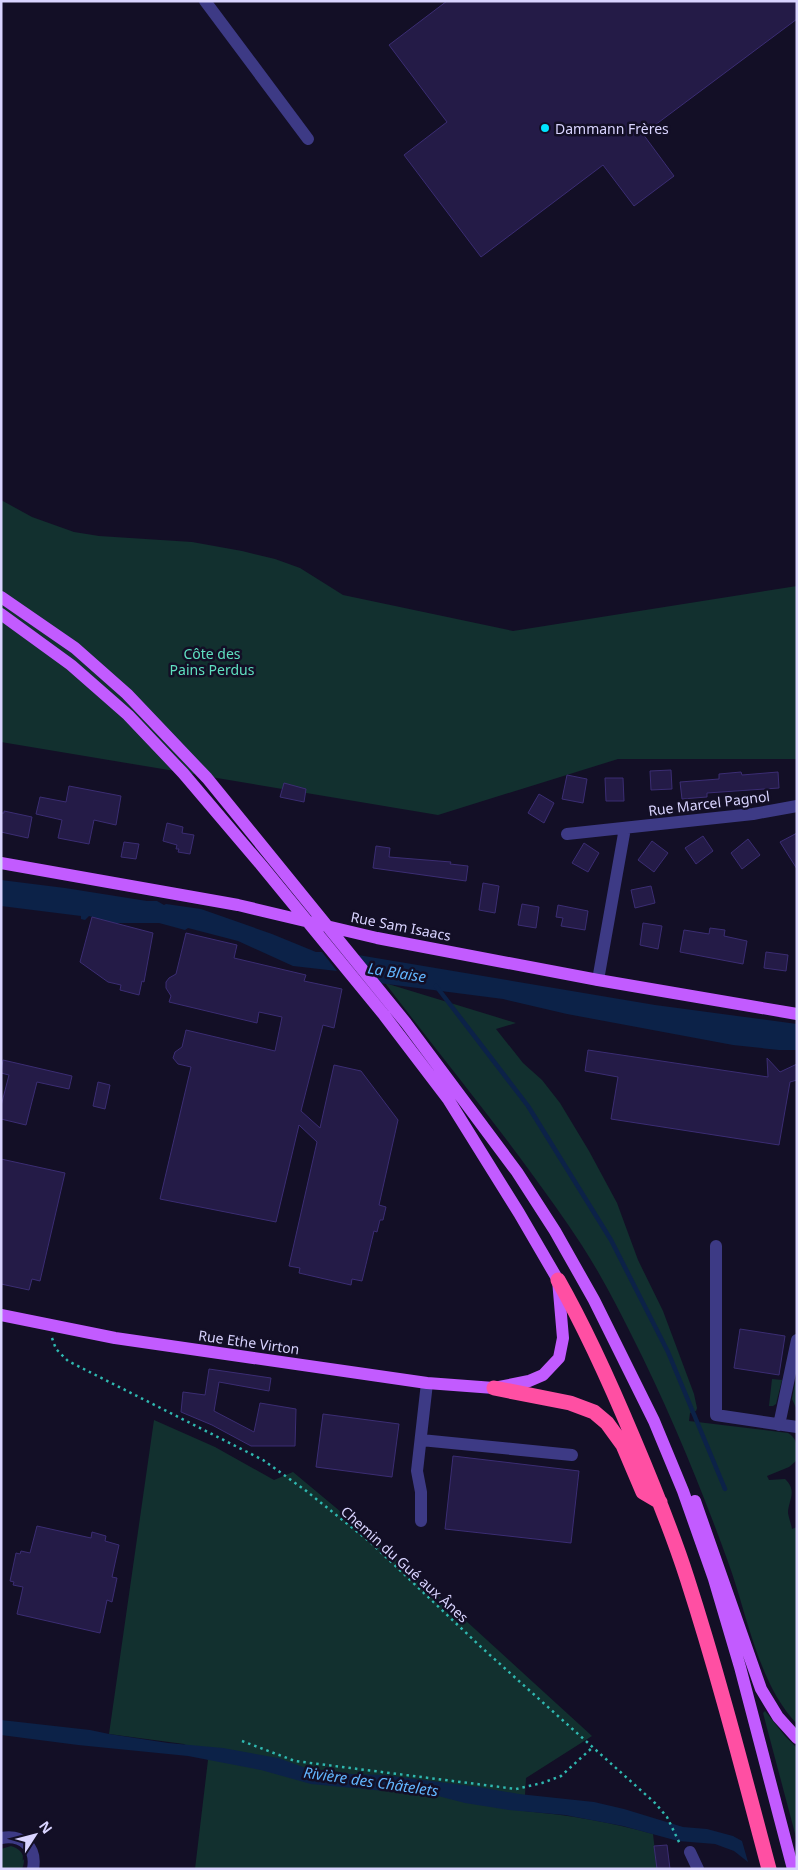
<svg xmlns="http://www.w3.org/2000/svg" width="798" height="1870" viewBox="0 0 798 1870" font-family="'Noto Sans',sans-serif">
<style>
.green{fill:#12302f}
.water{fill:#0c2248}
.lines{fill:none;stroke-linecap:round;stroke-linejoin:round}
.stream{stroke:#0c2248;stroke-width:4.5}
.building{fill:#241b47;stroke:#3b2d73}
.path{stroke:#2fb8b0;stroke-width:2.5;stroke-dasharray:2.5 4;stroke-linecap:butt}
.minor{stroke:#3d3a85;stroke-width:12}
.major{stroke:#c25bff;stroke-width:12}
.highway{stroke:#ff4fa3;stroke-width:15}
.poi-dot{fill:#00e5ff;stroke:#130f26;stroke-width:2}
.labels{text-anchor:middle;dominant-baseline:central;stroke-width:5;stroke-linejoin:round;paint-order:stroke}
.poi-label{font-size:14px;fill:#d9d4ff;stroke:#130f26;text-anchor:start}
.park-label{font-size:14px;fill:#5fe0c0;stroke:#130f26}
.street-label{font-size:14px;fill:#d9d4ff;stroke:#130f26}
.water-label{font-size:15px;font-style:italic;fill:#62b6ff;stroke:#130f26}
</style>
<rect width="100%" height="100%" fill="#130f26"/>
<!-- green -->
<path class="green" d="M1,500L32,517L74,532L99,536L192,542L242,551L275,559L300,568L343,595L513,631L797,586V759H618L438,815L1,742Z
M385,983L516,1023L496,1029L523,1063L542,1080L560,1103L589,1151L617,1203L638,1260L663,1311L694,1394L697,1408L696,1411L690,1413L689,1421L788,1433C798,1438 798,1450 796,1461L789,1467L767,1476L769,1480L785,1479C798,1491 788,1501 788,1513C789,1518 791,1524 792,1529L797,1527V1724C757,1682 747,1612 727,1559C699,1482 668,1407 631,1334C616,1304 600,1273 581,1244C565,1219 547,1195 529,1170C483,1107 433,1046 385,983Z
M797,1372V1410L792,1399Z
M772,1379L782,1380L776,1404L773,1406H769Z
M154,1420L215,1447L274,1480L293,1472L407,1567L592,1736L526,1778L524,1811C568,1815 611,1822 653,1834L657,1869H195L208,1760L184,1744L109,1734Z
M765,1711L785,1736L797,1748V1841L763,1713Z
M11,1846C22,1849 27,1858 22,1869H1V1849Z"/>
<!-- water -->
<path class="water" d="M1,880L65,888L147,901H157L164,905L166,904L201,909L272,934L316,952H322L337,971L293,966L238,941L188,928L185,930L159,923H111L89,916L85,920L81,919V916L1,906Z
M358,955L655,1005L797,1024V1050H779L733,1045L567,1014L503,999L379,983Z
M1,1720L90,1730L109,1734L168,1743L223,1748L278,1758L306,1768L351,1774L384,1775L479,1787L519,1794L594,1802L624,1809L683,1827L707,1829L733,1836L742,1841L748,1862L734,1851L715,1844L678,1841L623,1826L565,1815L509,1810L465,1803L438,1796L311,1784L261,1770L188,1756L78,1745L1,1735Z"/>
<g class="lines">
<!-- stream -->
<path class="stream" d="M436,986L528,1106L611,1240L668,1352L725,1489"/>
</g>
<!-- building -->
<path class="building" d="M447,1H797V19L643,134L674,176L634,206L603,165L481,257L404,155L447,122L389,45Z
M671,770L672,789L651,790L650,771Z
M741,772L742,775L778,772L779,788L707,793V797L682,799L680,782L719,779V774Z
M567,775L587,779L583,803L562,799Z
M605,778H623L624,801H606Z
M284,783L306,789L304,802L280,797Z
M69,786L121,796L116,825L94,820L89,844L58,838L62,820L36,814L40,797L66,802Z
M539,794L554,803L544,823L528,813Z
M4,811L32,817L28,838L1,832V813H4Z
M167,823L183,827L182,833L194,835L190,854L178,852L179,849H176L177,845L163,841Z
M797,833V869L780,842Z
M703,836L713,851L696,864L685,848Z
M748,839L760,855L742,869L731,853Z
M652,841L668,853L654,872L638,860Z
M124,842L139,844L136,859L121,857Z
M584,843L599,853L588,872L572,863Z
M376,846L390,848L389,857L451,862L450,864L468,866L466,881L373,868Z
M483,883L499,886L495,913L479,910Z
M651,886L655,903L635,908L631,890Z
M522,904L539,907L536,928L518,925Z
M558,905L588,911L585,930L561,926L563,918L556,917Z
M92,917L153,933L144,982L142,981L139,995L120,990L121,985L108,982L80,962Z
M643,923L662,926L658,949L640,945Z
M710,928L725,930L724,936L747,941L743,964L680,952L684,930L709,934Z
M186,933L237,945L234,958L306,975L304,981L342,989L334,1028L323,1025L301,1111L320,1128L334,1065L361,1071L398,1120L379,1205L386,1207L383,1220H380L377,1232L374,1231L362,1281L352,1279L351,1285L299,1273L300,1268L289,1266L317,1142L299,1125L276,1222L160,1199L191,1067L178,1064L173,1058L175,1052L182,1047L186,1030L275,1051L282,1017L259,1012L257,1023L169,1002L171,996L166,988V982L169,978L176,974Z
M766,952L788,955L786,971L764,968Z
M588,1050L768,1077L767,1058L780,1072L797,1064V1080L790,1082L779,1145L611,1119L618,1077L585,1071Z
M3,1060L72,1076L69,1089L37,1082L26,1125L1,1119V1106L9,1075L1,1073Z
M98,1082L110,1085L105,1109L93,1106Z
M1,1159L65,1173L40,1281L32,1279L29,1290L1,1284Z
M740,1329L785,1336L779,1375L734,1368Z
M209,1369L271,1378L269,1391L219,1382L214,1411L254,1432L260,1403L296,1409L295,1446H251L212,1425L181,1412L183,1392L205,1395Z
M323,1414L399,1424L392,1477L316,1467Z
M453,1456L579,1471L571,1543L445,1529Z
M37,1526L91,1538L92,1532L106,1536L105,1541L119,1545L112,1577L117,1578L112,1602L107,1600L100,1633L17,1614L23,1587L13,1585L14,1582L10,1581L16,1553L20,1554L21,1551L30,1553Z
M667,1845L670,1869H657L654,1846Z"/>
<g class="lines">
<!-- path -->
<path class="path" d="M52,1338L56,1349L68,1361L263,1460L305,1490L370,1542L481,1647L655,1803L667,1817L680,1844
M242,1741L295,1761L516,1789L542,1783L561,1776L593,1747"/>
<!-- minor -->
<path class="minor" d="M205,1L308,139
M567,834L753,814L797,806
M598,980L625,828
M716,1246V1415L797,1427
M779,1425L797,1340
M421,1440L572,1455
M421,1521V1492L417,1471L427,1383
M1,1838C22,1834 37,1847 33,1869
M690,1852L698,1869"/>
<!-- major -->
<path class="major" d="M1,597L75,648L127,694L207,778L406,1023L517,1172L555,1231L594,1300L654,1421L683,1491L714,1579L740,1667L793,1869
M1,614L71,665L128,715L183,773L262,866L384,1015L448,1099L519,1213L558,1280L563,1338L559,1358L543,1375L529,1381L494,1388L427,1383L115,1338L1,1315
M1,863L238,905L377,938L598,980L797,1014
M695,1501L761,1689L778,1717L797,1738"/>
<!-- highway -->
<path class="highway" d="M558,1280C587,1331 611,1385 634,1440C653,1485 672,1531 687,1578C718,1674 743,1771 769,1869
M494,1388L570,1403L594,1412L607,1423L623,1445L643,1492L660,1502"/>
</g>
<!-- markers -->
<circle class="poi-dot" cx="545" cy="128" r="5"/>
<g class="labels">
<!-- poi labels -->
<g class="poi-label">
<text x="555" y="128">Dammann Frères</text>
</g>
<!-- park labels -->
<g class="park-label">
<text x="212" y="653">Côte des<tspan x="212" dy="16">Pains Perdus</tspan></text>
</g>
<!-- street labels -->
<g class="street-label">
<text transform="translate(709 803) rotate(-7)">Rue Marcel Pagnol</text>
<text transform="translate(401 926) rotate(11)">Rue Sam Isaacs</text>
<text transform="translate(249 1342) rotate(8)">Rue Ethe Virton</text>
<text transform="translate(405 1564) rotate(42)">Chemin du Gué aux Ânes</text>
</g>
<!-- water labels -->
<g class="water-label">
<text transform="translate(397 972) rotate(9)">La Blaise</text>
<text transform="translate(371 1781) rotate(8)">Rivière des Châtelets</text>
</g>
</g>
<!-- border -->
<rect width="798" height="1870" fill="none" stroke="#d9d4ff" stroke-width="5"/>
<!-- north arrow -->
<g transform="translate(35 1835) rotate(54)" stroke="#130f26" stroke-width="4" paint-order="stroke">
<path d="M0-4L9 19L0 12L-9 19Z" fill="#d9d4ff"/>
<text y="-8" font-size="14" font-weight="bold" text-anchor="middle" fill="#d9d4ff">N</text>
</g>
</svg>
